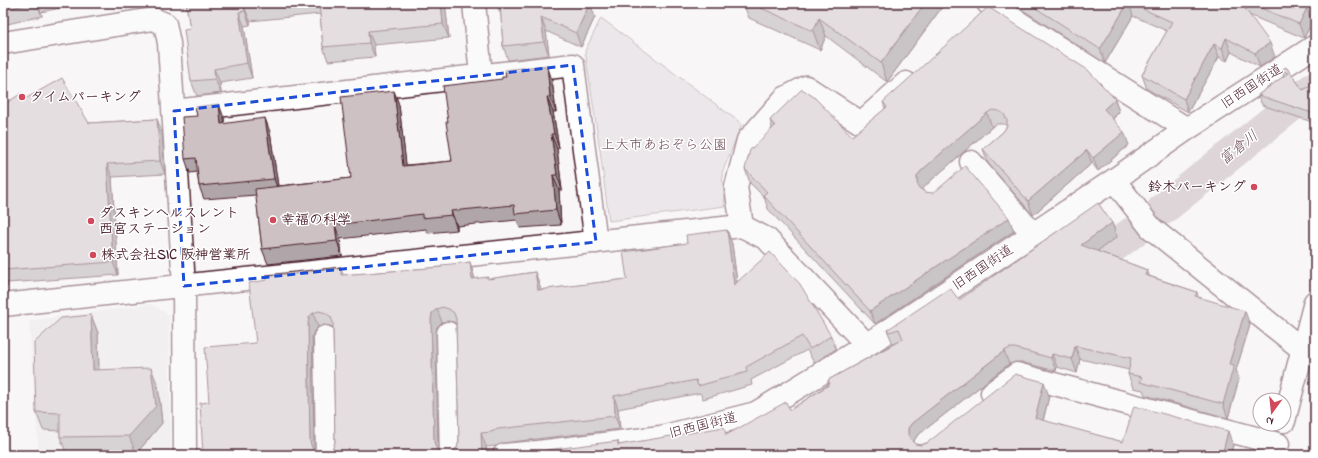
<svg xmlns="http://www.w3.org/2000/svg" width="1318" height="458" viewBox="0 0 1318 458" font-family="'Indie Flower','Klee One',sans-serif">
<style>
.built{fill:#ebe6e8}
.green{fill:#ded6d9;stroke:#947a82}
.lines{fill:none;stroke-linecap:round;stroke-linejoin:round}
.canal{stroke:#bdadb0;stroke-width:32}
.minor-casing{stroke:#4a1f2b;stroke-width:25}
.minor{stroke:#fff;stroke-width:22}
.wall{fill:#b0a6a9;stroke:#4a1f2b;fill-rule:evenodd}
.shaded-wall{fill:#908789;stroke:#4a1f2b}
.building{fill:#cdc1c4;stroke:#4a1f2b;fill-rule:evenodd}
.marked{fill:none;stroke:#1d4ed8;stroke-width:3;stroke-dasharray:8 5;stroke-linejoin:round}
.poi-dot{fill:#d1495b;stroke:#fff;stroke-width:1.5}
.labels{text-anchor:middle;dominant-baseline:central;stroke-width:3;stroke-linejoin:round;paint-order:stroke}
.street-label{font-size:14px;fill:#4a1f2b;stroke:#fff}
.poi-label{font-size:14px;font-weight:bold;fill:#4a1f2b;stroke:#fff;text-anchor:start}
.park-label{font-size:14px;fill:#6f4d56;stroke:#fff}
.water-label{font-size:15px;font-style:italic;fill:#72515a;stroke:#fff}
</style>
<rect width="100%" height="100%" fill="#f8f6f7"/>
<filter id="ink" filterUnits="userSpaceOnUse"><feTurbulence type="fractalNoise" baseFrequency=".025" numOctaves="2"/><feDisplacementMap in="SourceGraphic" scale="8" xChannelSelector="R" yChannelSelector="G"/><feConvolveMatrix kernelMatrix="1 2 1 2 8 2 1 2 1" color-interpolation-filters="sRGB"/></filter>
<g filter="url(#ink)">
<!-- built -->
<path class="built" d="M151,304L169,315L171,448L162,455H39L29,321Z"/>
<!-- green -->
<path class="green" d="M601,18L742,124L722,173L725,206L609,221L600,150L585,51Z"/>
<g class="lines">
<!-- canal -->
<path class="canal" d="M1163,209L1315,87
M1069,280L1133,232"/>
<defs>
<path id="minor" d="M474,3L481,75
M988,3L1187,129
M1300,3L1315,10
M3,43L153,19L165,24L169,43L184,286L185,455
M174,111L573,65L596,242
M971,162L1033,234
M1114,180L1151,228L1303,350L1315,355
M742,226L736,187L748,140L785,98L806,87L861,123L906,83
M3,305L742,226L767,239L867,345
M448,333L451,455
M325,337L327,455
M992,393L1017,374L1278,444
M1284,421L1315,302
M504,455L538,452L661,437L756,413L867,345L1114,180L1187,129L1315,46"/>
</defs>
<!-- minor casing -->
<use href="#minor" class="minor-casing"/>
<!-- minor -->
<use href="#minor" class="minor"/>
</g>
<!-- wall -->
<path class="wall" d="M3,3H85L41,12L42,16L3,25Z
M186,3H445L449,38L374,45L375,57L328,61L323,47L320,14L250,21V25L244,26L252,78L220,83L221,93L197,96L191,81L190,29Z
M496,3H589L595,17L581,47L546,31L549,55L508,60L503,46L501,15Z
M743,3H945L887,82L826,36L820,50L749,18Z
M1012,3H1295L1307,8L1312,22L1304,38L1249,15L1275,57L1260,67L1231,52L1227,61L1219,57L1188,112L1147,89L1142,75L1167,31L1133,16L1105,63Z
M1286,67L1303,90L1315,84V123L1262,105L1258,95L1284,76L1282,70Z
M552,80L556,112H553L559,148L557,149L562,190H559L561,225L520,228L517,220L457,226V230L428,233L426,229L340,239L342,256L268,264L262,249L256,195L204,199L199,186L197,172L190,173L185,159L224,118V124L270,132L278,186L351,178L394,91L399,105L406,165L452,161L448,122Z
M25,99L89,123L157,119L162,133L165,174L112,177L118,275L7,283V287H3V105Z
M1115,99L1119,112L1113,119L1129,145L1098,171L1092,163L1033,215L988,163L983,149L1003,132L1007,126L1004,124H997L992,127L926,185L922,190L925,192L1014,231L875,324L768,209L764,197L750,183L745,169L772,128L770,120L852,136L885,109L883,102Z
M1112,223L1117,237L1097,251L1147,270L1149,276L1197,292L1198,297L1250,325L1236,370L1239,379L1228,418L1145,395L1143,390L1133,388L1128,374L1129,370L1080,359L1077,373L1057,367L1056,371L1020,362H1015L1009,364L917,436L913,442L915,444L921,445L1049,396L1043,421L1123,442L1233,445L1231,455H546L618,441L619,445L727,434L790,410L829,384L828,380L893,344L887,330L959,300Z
M727,230L732,244L737,282L831,336L836,349L814,363L807,350L751,380L752,385L703,399L700,393L618,409L620,429L503,443L496,446L486,447V455H203L209,402L256,343L267,280L341,267L343,275L442,267L470,262L474,276L475,279H489L535,272L540,286L541,290L627,279L687,243ZM447,321L454,322L456,324L459,441L457,448L452,452L447,454L440,453L438,451L436,333L437,327L442,322ZM324,325L331,326L333,328L335,442L333,448L329,452L322,454L316,452L314,451L312,337L314,331L318,327Z
M91,315L98,333L99,370L158,386L162,423L136,454L67,455L60,437V431L43,430L36,412Z"/>
<!-- shaded-wall -->
<path class="shaded-wall" d="M37,3H38L41,12L42,16Z
M441,3H445L449,38L443,24Z
M590,3L595,17L581,47L576,33Z
M925,3H945L887,82L881,63Z
M1128,3H1129L1133,16L1105,63L1100,49Z
M244,6L250,21V25L245,11Z
M1307,8L1312,22L1304,38L1299,24Z
M239,12L244,26L252,78L247,63Z
M541,17L546,31L549,55L544,42Z
M819,18L826,36L820,50L813,31Z
M368,31L374,45L375,57L369,43Z
M1226,38L1231,52L1227,61L1222,48Z
M1270,43L1275,57L1260,67L1255,53Z
M1214,44L1219,57L1188,112L1184,99Z
M547,65L552,80L556,112L550,97Z
M214,69L220,83L221,93L215,79Z
M394,91L399,105L408,181L403,166Z
M547,97L553,112L559,148L554,134Z
M1115,99L1119,112L1109,122L1104,109Z
M219,104L224,118L226,138L221,124Z
M987,113L992,127L926,185L922,190V196L917,183V176L921,171Z
M265,118L270,132L279,193L274,179Z
M157,119L162,133L165,174L160,161Z
M1124,132L1129,145L1098,171L1093,158Z
M551,134L557,149L562,190L557,175Z
M1087,150L1092,163L1033,215L1028,201Z
M107,164L112,177L118,275L113,262Z
M553,175L559,190L561,225L556,210Z
M451,211L457,226V230L452,215Z
M1009,218L1014,231L875,324L870,311Z
M1112,223L1117,237L1086,259L1081,245Z
M335,225L340,239L342,256L337,241Z
M727,230L732,244L739,298L734,285Z
M470,262L474,276L477,293L472,279Z
M1147,270L1152,283L1145,275Z
M535,272L540,286L543,304L538,290Z
M3,273L7,283V287L3,276Z
M437,309L442,322L437,327L436,333L438,455L434,442L431,320L432,313Z
M1245,311L1250,325L1236,370L1239,379L1228,418L1223,404L1229,364Z
M313,313L318,327L314,331L312,337L314,455L310,442L308,324L309,317Z
M91,315L98,333L99,387L93,370Z
M1075,346L1080,359L1077,373L1072,359Z
M1004,351L1009,364L917,436L913,442V448L908,435V428L912,423Z
M1052,354L1057,367L1056,371L1051,358Z
M151,368L158,386L162,423L136,454L129,436Z
M1044,382L1049,396L1040,432L1035,418Z
M614,396L618,409L620,429L615,416Z
M1228,431L1233,445L1231,455H1222Z
M481,433L486,447V455H482Z"/>
<!-- building -->
<path class="building" d="M3,3H32L3,10Z
M186,3H278L244,6L245,11L239,12L247,63L214,69L215,79L191,81L184,30L190,29Z
M319,3H441L443,24L368,31L369,43L323,47Z
M500,3H590L576,33L541,17L544,42L503,46Z
M750,3H925L881,63L819,18L813,31Z
M1028,3H1128L1100,49Z
M1130,3H1241L1270,43L1255,53L1226,38L1222,48L1214,44L1184,99L1142,75L1172,22Z
M1249,3H1295L1307,8L1299,24Z
M988,7L1088,70L1115,99L1104,109L1124,132L1093,158L1087,150L1028,201L983,149L1003,132L1007,126V120L1004,114L999,111L992,110L987,113L921,171L917,176V183L919,188L925,192L932,193L937,190L965,166L1009,218L870,311L763,195L767,192L745,169L750,150L775,126L770,120L802,89L814,97L852,136L887,107L883,102Z
M547,65L550,97H547L554,134H551L557,175H553L556,210L515,214L514,205L451,211L452,215L422,218V214L335,225L337,241L262,249L255,189L351,178L341,97L394,91L403,166L452,161L446,122H448L443,86L502,79V77H506L505,70Z
M1286,67L1303,90L1315,84V114L1258,95L1288,73L1282,70Z
M62,78L89,123L157,119L160,161L107,164L113,262L3,270V105L22,93L25,99Z
M219,104L221,124L265,118L274,179L199,186L196,158L185,159L182,117L197,116L195,107Z
M1098,203L1112,223L1081,245L1147,270L1145,275L1197,292L1195,296L1245,311L1229,364L1234,365L1223,404L1140,382L1142,377L1128,374L1131,358L1075,346L1072,359L1052,354L1051,358L1015,348H1010L1004,351L912,423L908,428V435L911,440L915,444L921,445L927,443L1015,374L1044,382L1035,418L1123,442L1134,406L1228,431L1222,455H1054L1052,454V455H546V450L618,441V445L724,427L726,435L786,402L790,410L830,384L828,380L903,339L899,329L889,332L887,330L950,288L959,300Z
M727,230L734,285L770,252L800,284L831,336L810,349L802,336L746,367L747,372L698,386L696,380L614,396L615,416L498,429L491,432L481,433L482,455H203L200,403L209,402L205,347L256,343L249,283L267,280L266,275L341,267V275L442,267V265L470,262L472,279L488,277V279L535,272L538,290L627,279L623,252L687,243L686,235ZM442,307L449,309L454,313L456,319L459,441L457,448L452,452L447,454L440,453L436,448L434,442L431,320L432,313L437,309ZM319,311L326,313L331,317L333,323L335,442L333,448L329,452L322,454L316,452L312,448L310,442L308,324L309,317L313,313Z
M91,315L93,370L151,368L156,406L129,436L60,437V413L36,412L34,343L61,318Z"/>
</g>
<!-- marked area -->
<path d="M0 0H1318V458H0ZM573,65L596,242L184,286L174,111Z" fill="#f8f6f7" fill-opacity=".55" fill-rule="evenodd"/>
<path class="marked" d="M573,65L596,242L184,286L174,111Z"/>
<!-- markers -->
<g class="poi-dot">
<circle cx="22" cy="97" r="4"/>
<circle cx="1254" cy="187" r="4"/>
<circle cx="273" cy="220" r="4"/>
<circle cx="91" cy="221" r="4"/>
<circle cx="93" cy="255" r="4"/>
</g>
<g class="labels">
<!-- street labels -->
<g class="street-label">
<text transform="translate(1252 87) rotate(-33)">旧西国街道</text>
<text transform="translate(983 268) rotate(-34)">旧西国街道</text>
<text transform="translate(703 426) rotate(-14)">旧西国街道</text>
</g>
<!-- poi labels -->
<g class="poi-label">
<text x="30" y="97">タイムパーキング</text>
<text x="1246" y="187" text-anchor="end">鈴木パーキング</text>
<text x="99" y="213">ダスキンヘルスレント<tspan x="99" dy="16">西宮ステーション</tspan></text>
<text x="281" y="220">幸福の科学</text>
<text x="101" y="255">株式会社SIC 阪神営業所</text>
</g>
<!-- park labels -->
<g class="park-label">
<text x="664" y="145">上大市あおぞら公園</text>
</g>
<!-- water labels -->
<g class="water-label">
<text transform="translate(1239 148) rotate(-39)">富倉川</text>
</g>
</g>
<!-- margin -->
<rect width="1318" height="458" fill="none" stroke="#fff" stroke-width="16"/>
<rect x="8" y="8" width="1302" height="442" fill="none" stroke="#4a1f2b" stroke-width="1.5" filter="url(#ink)"/>
<!-- north arrow -->
<g transform="translate(1272 412) rotate(195)"><circle r="19" fill="#ffffff" stroke="#b7a5aa"/>
<path d="M0-3L7 15L0 10L-7 15Z" fill="#d1495b"/>
<text y="-6" font-size="11" font-weight="bold" text-anchor="middle" fill="#4a1f2b">N</text>
</g>
</svg>
